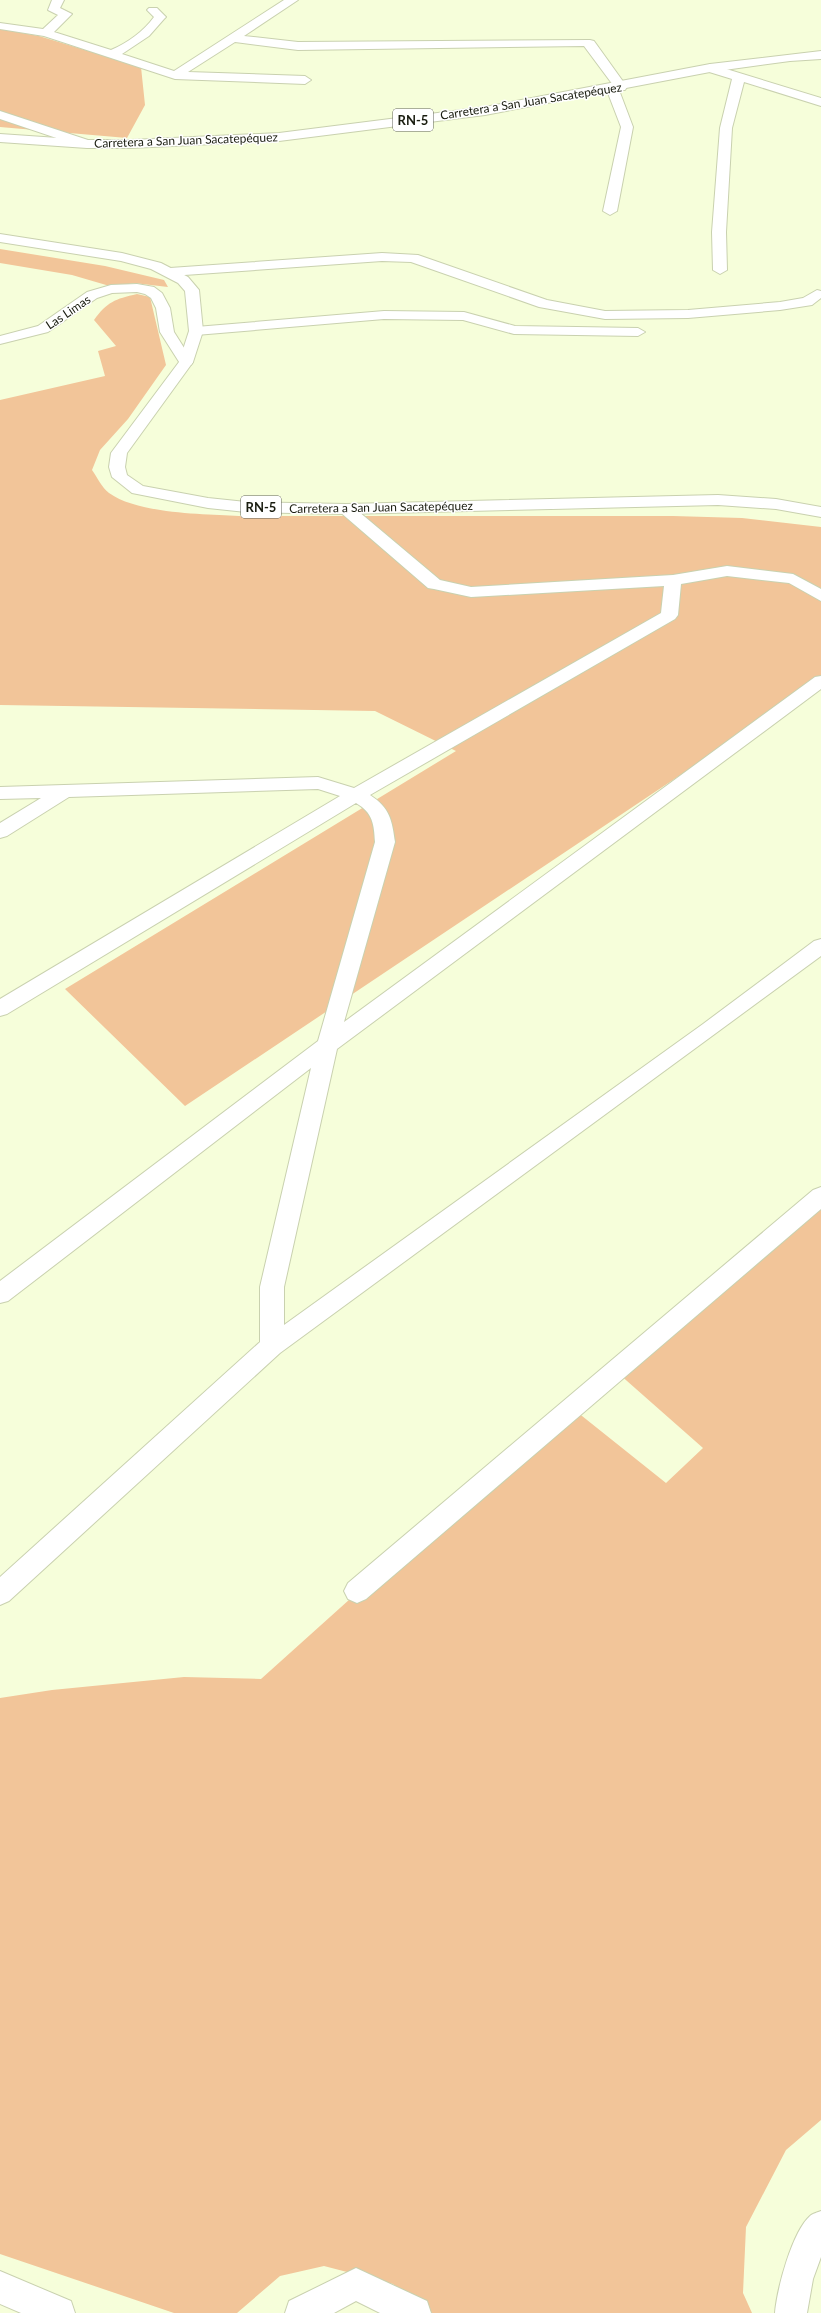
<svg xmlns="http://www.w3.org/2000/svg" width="821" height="2313" viewBox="0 0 821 2313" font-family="Lato,sans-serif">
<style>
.green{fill:#f2c599}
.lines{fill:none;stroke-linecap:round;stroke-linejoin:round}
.minor-casing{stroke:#c9d1af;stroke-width:2}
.major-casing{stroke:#c9d1af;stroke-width:2}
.minor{fill:#fff;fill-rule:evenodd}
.major{fill:#fff;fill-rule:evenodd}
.labels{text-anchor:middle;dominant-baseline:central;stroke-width:3;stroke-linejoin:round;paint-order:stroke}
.far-street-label{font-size:12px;fill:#1a1d10;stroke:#fff}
.shield{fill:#fff;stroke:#5f6158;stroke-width:1}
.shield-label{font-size:13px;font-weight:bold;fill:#1a1d10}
</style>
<rect width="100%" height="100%" fill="#f6feda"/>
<!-- green -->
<path class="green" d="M0,29L39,36L141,67L145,105L127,138L0,127Z
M0,249L105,266L164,280L168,287L134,283L113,287L72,275L0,263Z
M137,294L150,297L166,365L128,419L100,450L92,470C97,477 102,488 109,493C138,514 204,514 239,516H673L742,518L821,527V681L185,1106L65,989L456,751L375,711L0,705V400L105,376L98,351L116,346L94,320C107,302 115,299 137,294Z
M821,1189V2120L786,2150L746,2227L743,2293L752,2313H432L393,2284L324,2266L280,2276L237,2313H174L0,2254V1698L52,1690L184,1677L261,1679L567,1404L666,1483L703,1448L610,1366Z"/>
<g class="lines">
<defs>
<path id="minor" d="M52,0H64L60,8L72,14L54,32L111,50C127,43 143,32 154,17L147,10L149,8H157L166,17L164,19L149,36L122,54L174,71L284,0H298L244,36L298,42L590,40L594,41L627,87L625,90H619L633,127L617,211L610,215L603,211L621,127L606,88L613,85L584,46L298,50L235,42L188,72L305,76L311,80L305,84L175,79L44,36L0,29V23L43,29L58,15L48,10Z
M710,64L821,98V106L744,82L732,128L726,232L727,270L720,274L713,270L712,232L720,128L732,79L706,71L704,68Z
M0,111L91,141L93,144L91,147H83L0,119Z
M382,253L418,255L547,300L605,311L688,310L780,302L803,298L817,290L821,291V298L812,305L780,310L688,318L605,319L539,307L411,262L382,261L170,276L163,272L170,268Z
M137,284L154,287L162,293L170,308L174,332L193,362L191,365H181L160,332L156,308L151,298L145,294L137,292L112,293L97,298L48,332L0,344V336L38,326L87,292L111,285Z
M384,311L464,312L515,326L638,328L645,332L638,336L514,334L463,320L384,319L196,335L189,331L196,327Z
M346,504L352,506L440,580L471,587L673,575L727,566L793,574L821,589V601L789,583L727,576L681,584L678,615L675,619L370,795C390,808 392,820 395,842L344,1022L815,677L821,676V689L337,1049L284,1287V1325L703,1024L814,941L821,939V956L280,1353L9,1601L0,1605V1577L260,1342V1287L311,1068L8,1301L0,1303V1281L318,1041L375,842C374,824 373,813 356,803L7,1014L0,1016V999L340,796L318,789L69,797L7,836L0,838V823L41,798L0,799V787L318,777L354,788L661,613L664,586L471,597L434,589L428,588L340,512L338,509L340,506Z
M821,1187V1209L366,1599L357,1603L348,1599L344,1591L348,1583L813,1190Z
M356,2268L427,2301L431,2313H380L356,2301L334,2313H285L289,2301Z
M0,2271L71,2301L75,2313H21L0,2304Z"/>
<path id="major" d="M821,51V59L790,61L710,72L485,115L279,141L131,148H87L0,142V134L87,140H131L279,133L485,107L710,64Z
M0,234L122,253L161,263L188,277L199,290L203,331L193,362L127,453L125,467L127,475L143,486L208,498L246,502L346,504L718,495L776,499L821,507V517L776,509L718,505L346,514L246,512L208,508L132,493L112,477L109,467L111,453L179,362L189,331L185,291L178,283L151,269L121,261L0,242Z
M821,2211V2257L813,2279L807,2313H775C777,2289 792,2232 810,2216C812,2214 818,2212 821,2211Z"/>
</defs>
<!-- minor casing -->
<use href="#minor" class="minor-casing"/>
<!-- major casing -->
<use href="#major" class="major-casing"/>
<!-- minor -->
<use href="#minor" class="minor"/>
<!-- major -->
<use href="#major" class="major"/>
</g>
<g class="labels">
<!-- far-street labels -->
<g class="far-street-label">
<text transform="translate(531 101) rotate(-9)">Carretera a San Juan Sacatepéquez</text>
<text transform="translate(186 140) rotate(-2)">Carretera a San Juan Sacatepéquez</text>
<text transform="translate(68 312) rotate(-34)">Las Limas</text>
<text transform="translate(381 507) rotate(-1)">Carretera a San Juan Sacatepéquez</text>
</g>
<!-- shield labels -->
<g class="shield">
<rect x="393" y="109" width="40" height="22" rx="3"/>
<rect x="241" y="496" width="40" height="22" rx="3"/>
</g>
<g class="shield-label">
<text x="413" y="120">RN-5</text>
<text x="261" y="507">RN-5</text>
</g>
</g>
</svg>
